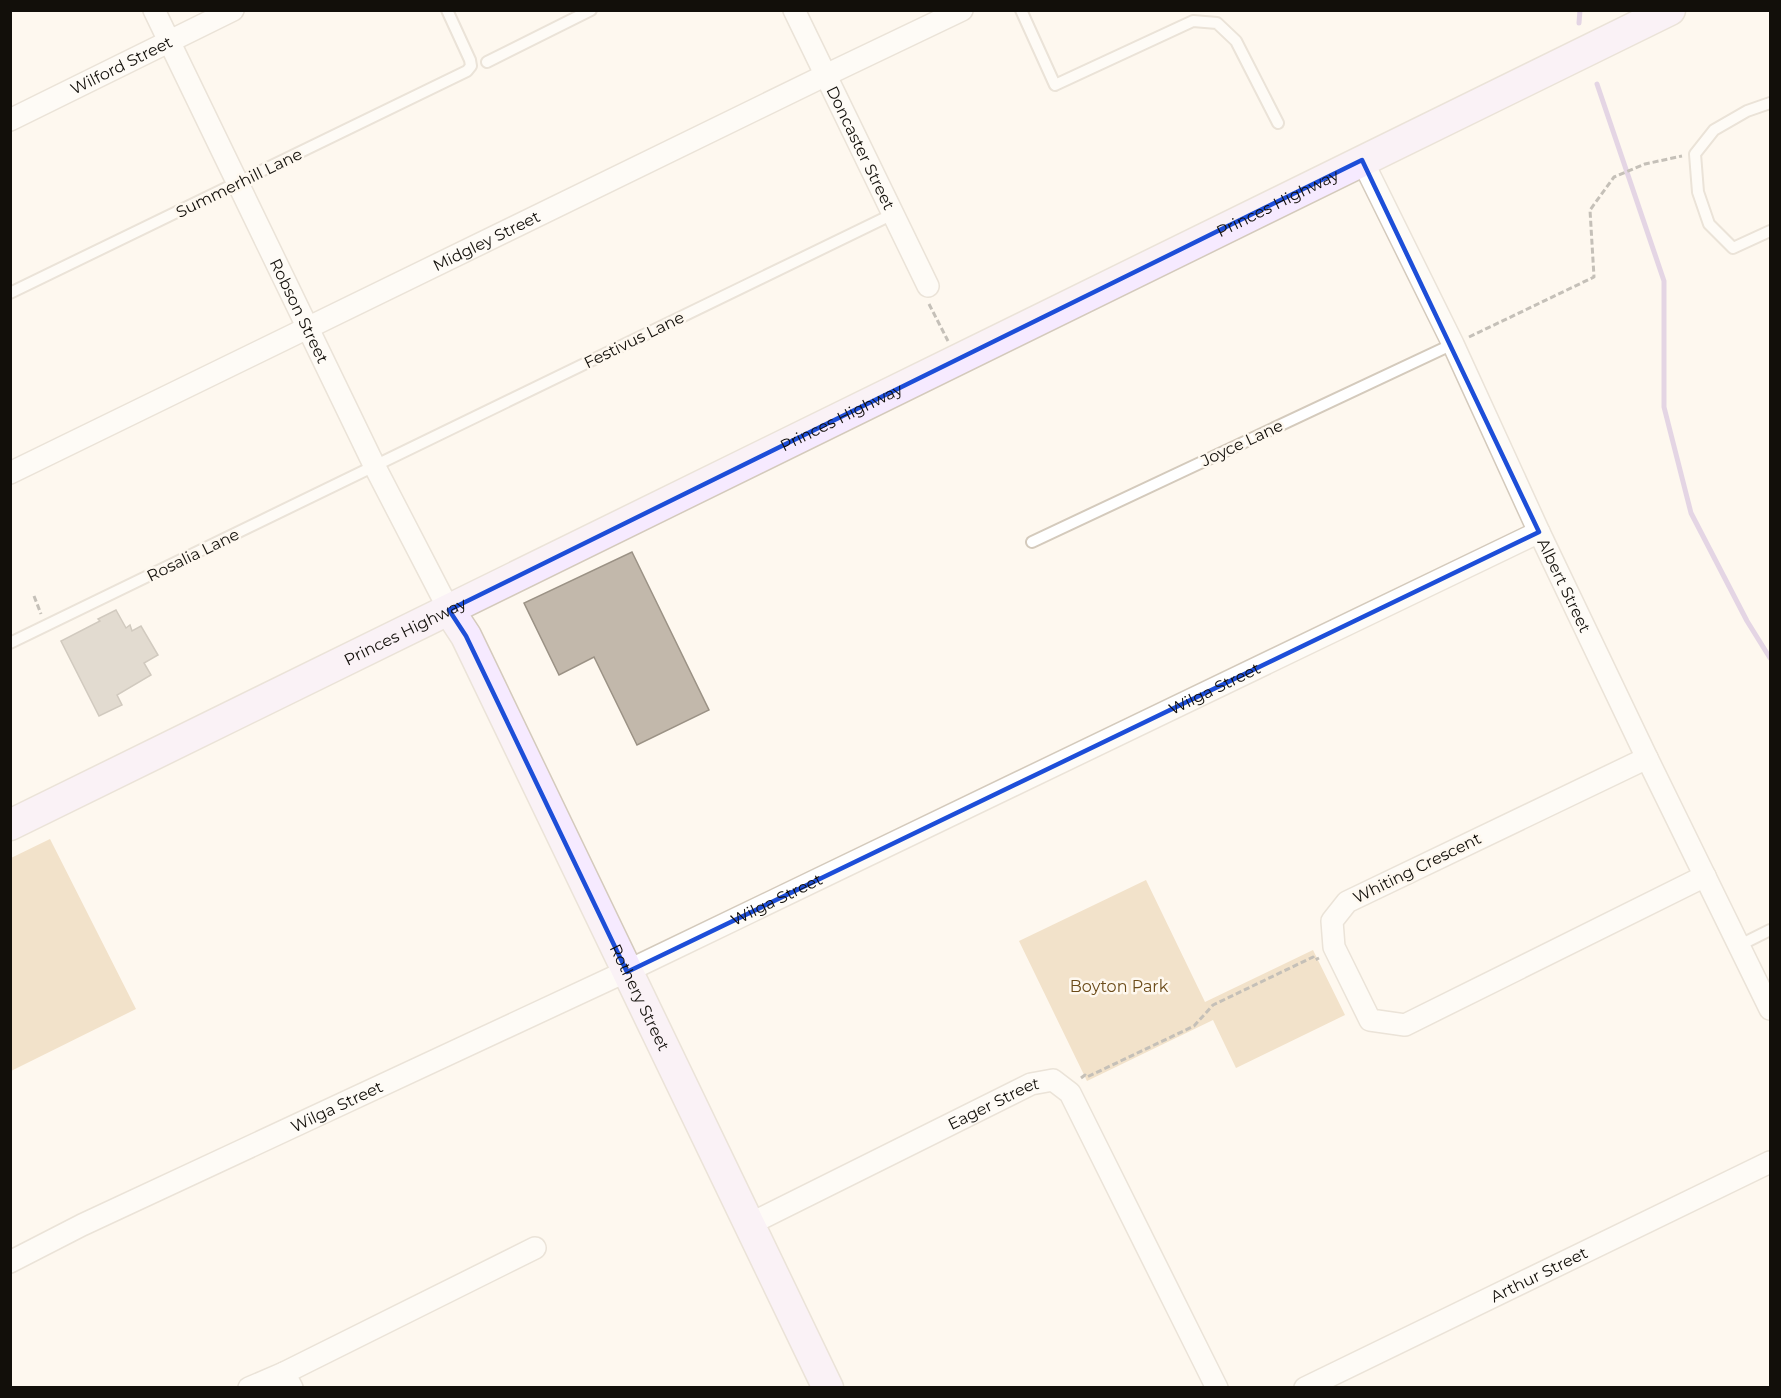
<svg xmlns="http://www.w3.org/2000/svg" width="1781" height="1398" viewBox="0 0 1781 1398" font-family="Montserrat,sans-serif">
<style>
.green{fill:#e5c79d}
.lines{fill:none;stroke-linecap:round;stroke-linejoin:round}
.stream{stroke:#c6acd8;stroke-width:5}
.building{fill:#c2b8ab;stroke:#9b9285;stroke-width:1.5}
.lane-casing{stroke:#d4cabc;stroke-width:14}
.street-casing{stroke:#d4cabc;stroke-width:24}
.secondary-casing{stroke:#d4cabc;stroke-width:33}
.path{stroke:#817d76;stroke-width:3;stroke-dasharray:6 3;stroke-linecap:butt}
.lane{stroke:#fff;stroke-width:10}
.street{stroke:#fff;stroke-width:21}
.secondary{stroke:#f6eaff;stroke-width:30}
.marked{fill:none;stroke:#1d4ed8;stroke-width:4.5;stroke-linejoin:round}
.labels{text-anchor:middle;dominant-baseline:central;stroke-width:5;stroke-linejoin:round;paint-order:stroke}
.street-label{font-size:16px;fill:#120f0a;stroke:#fef8ef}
.park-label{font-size:16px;fill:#6b4b19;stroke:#fef8ef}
</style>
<rect width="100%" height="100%" fill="#fef8ef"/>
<!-- green -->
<path class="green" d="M50,839L136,1009L11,1071V858Z
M1146,880L1205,1002L1313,950L1345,1015L1236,1068L1213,1020L1087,1081L1019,941Z"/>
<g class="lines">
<!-- stream -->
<path class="stream" d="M1579,23L1580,10
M1597,84L1664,281V407L1691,513L1747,621L1770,658"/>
</g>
<!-- building -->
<path class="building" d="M632,552L709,710L637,745L594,657L559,675L524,603Z
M116,610L126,628L130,625L132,631L141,626L158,655L144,663L151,675L117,695L122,705L99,716L61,641L100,621L98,619Z"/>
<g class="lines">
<defs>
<path id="lane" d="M1021,10L1055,85L1193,21L1217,23L1236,41L1278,123
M487,62L591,10
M1770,103L1747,111L1714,130L1695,154L1698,192L1709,224L1733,248L1770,231
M10,293L467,71L471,66L470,60L447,10
M1032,542L1453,344
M10,643L893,214
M1740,945L1770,930"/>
<g id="street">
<path id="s1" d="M154,10L375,467L449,610"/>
<path id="s2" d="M794,10L928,286"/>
<path id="s3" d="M10,120L233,10"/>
<path id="s4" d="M1362,160L1453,344L1539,532L1647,758L1770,1009"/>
<path id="s5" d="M10,473L826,75L962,10"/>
<path d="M1647,758L1347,902L1332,921L1334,947L1370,1020L1405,1025L1705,876"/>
<path id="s6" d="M750,1224L1031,1084L1053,1080L1070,1093L1217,1388"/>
<path id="s7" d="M10,1262L82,1225L642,964L1539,532"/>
<path d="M284,1373L535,1248"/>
<path d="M249,1388L284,1373L292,1388"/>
<path id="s8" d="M1305,1388L1770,1162"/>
</g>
<g id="secondary">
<path id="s9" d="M449,610L466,636L828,1388"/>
<path id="s10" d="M10,825L1670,10"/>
</g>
</defs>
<!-- lane casing -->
<use href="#lane" class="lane-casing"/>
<!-- street casing -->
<use href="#street" class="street-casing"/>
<!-- secondary casing -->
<use href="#secondary" class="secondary-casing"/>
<!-- path -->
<path class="path" d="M929,304L948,341
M1469,337L1594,277L1590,210L1614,177L1645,164L1682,156
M34,596L41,614
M1081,1078L1085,1075L1087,1077L1194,1026L1213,1005L1313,957L1315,960L1319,958"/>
<!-- lane -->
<use href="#lane" class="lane"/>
<!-- street -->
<use href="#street" class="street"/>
<!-- secondary -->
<use href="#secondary" class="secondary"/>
</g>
<!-- marked area -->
<path d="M0 0H1781V1398H0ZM1362,160L1539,532L627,972L466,636L449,610Z" fill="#fef8ef" fill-opacity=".55" fill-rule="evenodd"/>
<path class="marked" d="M1362,160L1539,532L627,972L466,636L449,610Z"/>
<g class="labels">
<!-- street labels -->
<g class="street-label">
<text stroke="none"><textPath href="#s3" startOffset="124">Wilford Street</textPath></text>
<text stroke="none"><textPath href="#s2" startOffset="153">Doncaster Street</textPath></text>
<text transform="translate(239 183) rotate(-26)">Summerhill Lane</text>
<text stroke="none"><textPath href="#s10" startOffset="1412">Princes Highway</textPath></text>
<text stroke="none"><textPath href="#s5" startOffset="530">Midgley Street</textPath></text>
<text stroke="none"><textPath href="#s1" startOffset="334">Robson Street</textPath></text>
<text transform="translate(634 340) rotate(-26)">Festivus Lane</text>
<text stroke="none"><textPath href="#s10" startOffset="926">Princes Highway</textPath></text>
<text transform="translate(1242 443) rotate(-25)">Joyce Lane</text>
<text transform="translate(193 555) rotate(-26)">Rosalia Lane</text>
<text stroke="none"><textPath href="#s4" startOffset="471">Albert Street</textPath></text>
<text stroke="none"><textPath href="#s10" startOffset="440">Princes Highway</textPath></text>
<text stroke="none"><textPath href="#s7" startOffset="1334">Wilga Street</textPath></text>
<text transform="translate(1417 868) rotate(-26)">Whiting Crescent</text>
<text stroke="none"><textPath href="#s7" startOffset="848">Wilga Street</textPath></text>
<text stroke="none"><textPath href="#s9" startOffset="432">Rothery Street</textPath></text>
<text stroke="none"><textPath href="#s6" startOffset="272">Eager Street</textPath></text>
<text stroke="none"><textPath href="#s7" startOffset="362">Wilga Street</textPath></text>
<text stroke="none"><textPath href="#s8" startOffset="260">Arthur Street</textPath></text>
</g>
<!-- park labels -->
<g class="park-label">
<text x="1119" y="986">Boyton Park</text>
</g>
</g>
<!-- border -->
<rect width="1781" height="1398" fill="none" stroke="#120f0a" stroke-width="24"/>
</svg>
